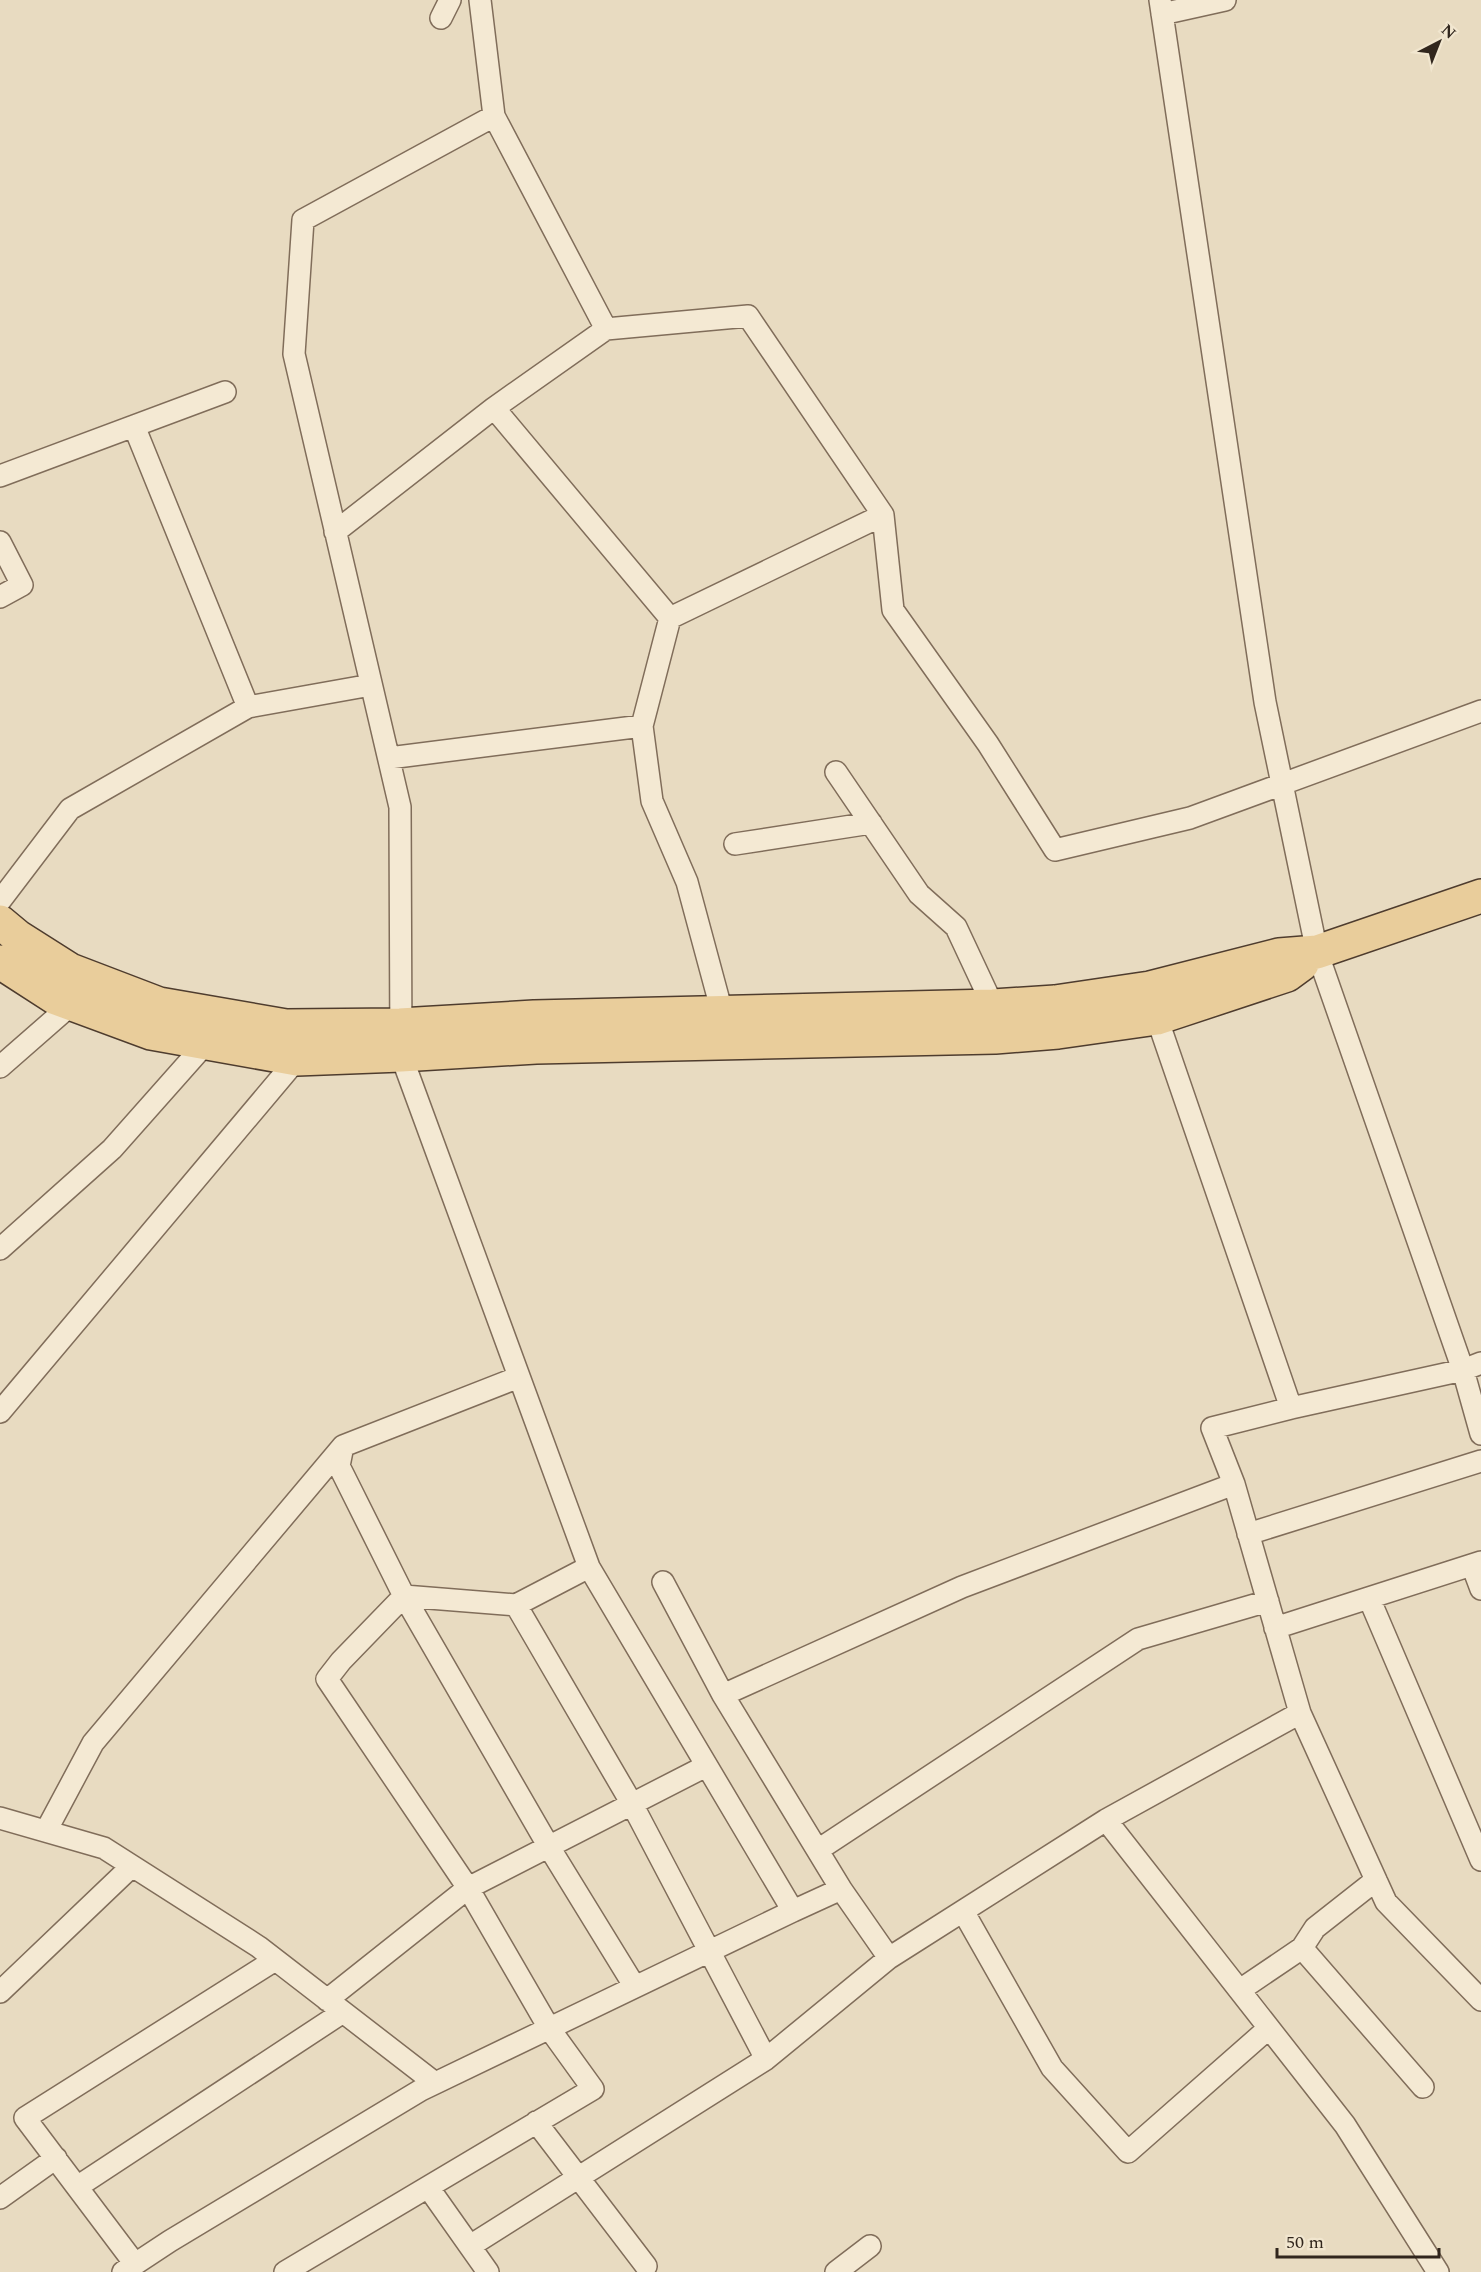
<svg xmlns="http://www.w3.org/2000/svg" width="1481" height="2272" viewBox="0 0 1481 2272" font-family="Spectral,serif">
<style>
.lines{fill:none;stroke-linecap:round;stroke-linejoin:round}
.street-casing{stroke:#806d5a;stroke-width:24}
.primary-casing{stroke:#4e3c2e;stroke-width:36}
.street{stroke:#f4e9d3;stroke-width:21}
.primary{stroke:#e9cd9b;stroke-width:33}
</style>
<rect width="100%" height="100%" fill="#e8dbc1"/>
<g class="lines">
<defs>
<path id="street" d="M1160,0L1265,702L1317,952L1463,1370L1481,1434
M1162,14L1225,0
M441,18L450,0
M606,329L748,316L883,515
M494,408L670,618L642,726
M0,476L225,392
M335,532L494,408L606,329L494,116
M0,542L22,585L0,597
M670,618L883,515L893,610L988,744L1055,850L1190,818L1481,711
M248,707L371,685
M389,758L642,726L652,801L687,882L722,1012
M836,772L919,894L956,927L993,1006
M735,844L871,823
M0,901L70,809L248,707L134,426
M1157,1018L1291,1408L1212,1428L1234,1484L1300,1713L1106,1820L1345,2125L1438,2272
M0,1067L72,1004
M0,1249L112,1149L206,1043
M1291,1408L1463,1370L1481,1363
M0,1412L297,1059
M343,1446L339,1466L404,1596L549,1847L635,1987
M1248,1534L1481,1461
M1472,1565L1481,1589
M663,1582L723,1695L962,1587L1234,1484
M404,1596L516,1605L589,1567
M1369,1598L1481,1860
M1275,1628L1481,1562
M723,1695L841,1889
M1300,1713L1386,1902L1481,2000
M0,1818L104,1848L259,1947L435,2083
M46,1831L93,1743L343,1446L519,1377
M818,1850L1138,1639L1268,1601
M793,1911L841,1889L889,1958L1106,1820
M963,1911L1052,2068L1128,2152L1269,2028
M1302,1948L1423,2087
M1240,1990L1302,1948L1315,1928L1376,1880
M0,1992L132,1866
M327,2000L468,1888L706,1766
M766,2059L889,1958
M536,2122L646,2266
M77,2187L343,2012
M428,2187L488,2272
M0,2198L56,2158
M470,2246L766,2059L632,1804L516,1605
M135,2264L25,2118L275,1960
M123,2272L170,2241L421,2090L793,1911L589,1567L401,1055L400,807L294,354L303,220L494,116L480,0
M285,2272L593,2089L549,2028L468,1888L327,1679L341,1661L404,1596
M836,2272L870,2246"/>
<path id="primary" d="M0,922L18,937L70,970L159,1004L286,1026L400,1025L534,1017L993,1006L1055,1002L1150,988L1279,955L1317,952L1481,896
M0,962L56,998L151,1033L297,1059L401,1055L536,1047L995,1037L1058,1032L1157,1018L1287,975L1302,964"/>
</defs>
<!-- street casing -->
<use href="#street" class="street-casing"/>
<!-- primary casing -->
<use href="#primary" class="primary-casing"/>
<!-- street -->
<use href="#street" class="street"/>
<!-- primary -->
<use href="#primary" class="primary"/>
</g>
<!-- north arrow -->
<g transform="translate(1439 42) rotate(42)" stroke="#f1e6cf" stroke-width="4.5" paint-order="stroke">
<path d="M0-4.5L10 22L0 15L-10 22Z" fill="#31261d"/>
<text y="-9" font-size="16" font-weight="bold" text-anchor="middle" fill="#31261d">N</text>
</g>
<!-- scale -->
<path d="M1277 2248v9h162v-9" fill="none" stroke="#31261d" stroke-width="3"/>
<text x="1286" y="2248" font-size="18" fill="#31261d" stroke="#f1e6cf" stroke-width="4.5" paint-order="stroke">50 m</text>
</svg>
